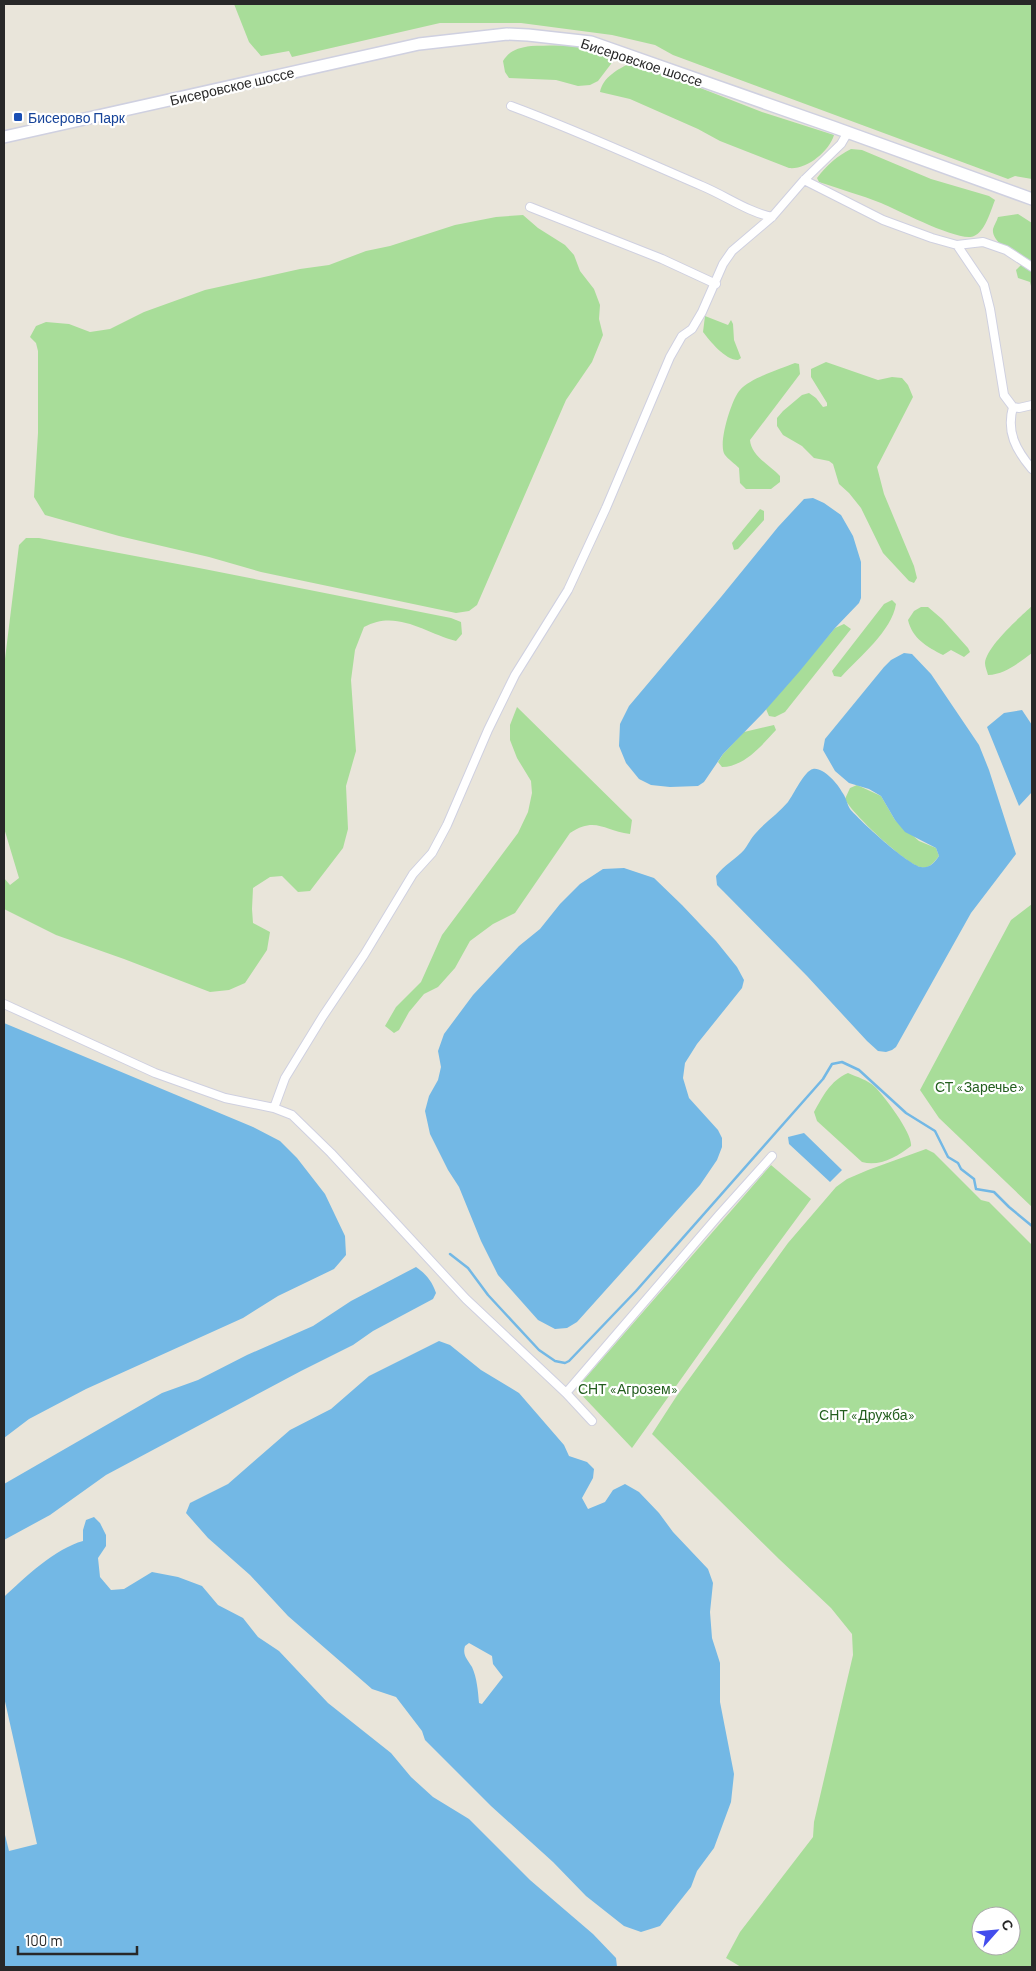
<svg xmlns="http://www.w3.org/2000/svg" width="1036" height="1971" viewBox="0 0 1036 1971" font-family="Barlow,sans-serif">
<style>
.green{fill:#a8dd99;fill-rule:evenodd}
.water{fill:#73b8e5;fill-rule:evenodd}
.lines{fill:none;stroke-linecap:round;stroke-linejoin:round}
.stream{stroke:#73b8e5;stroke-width:2.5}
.street-casing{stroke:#cfd0e0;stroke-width:10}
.secondary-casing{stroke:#cfd0e0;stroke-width:14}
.street{stroke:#fff;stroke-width:8}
.secondary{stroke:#fff;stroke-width:11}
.transit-dot{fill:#1a4fb4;stroke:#fff;stroke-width:2}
.labels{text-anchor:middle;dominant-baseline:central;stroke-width:4.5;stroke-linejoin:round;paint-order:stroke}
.street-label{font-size:14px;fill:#282828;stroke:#fff}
.transit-label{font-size:14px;fill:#164399;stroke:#fff;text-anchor:start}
.park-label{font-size:14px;fill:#235e1e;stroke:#fff}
</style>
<rect width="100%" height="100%" fill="#e9e5da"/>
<!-- green -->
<path class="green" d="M234,4H1032V179L1015,176L1008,179L673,55L655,45L612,35L521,23H440L292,57L289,51L261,56L249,42Z
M531,46C554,46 598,42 614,60L598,81L590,85L578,86L556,80L509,78L505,72L503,61C510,50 518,48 531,46Z
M631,63L649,68L762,112L834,135C829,152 806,170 789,168L720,141L698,129L630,99L600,92C603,77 618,69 631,63Z
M851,149L862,150L931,179L989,196L995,200C991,210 985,232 974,236C960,243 898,210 881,203C861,195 839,189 819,182L817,178C827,165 837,156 851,149Z
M1018,214L1032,223V262C1020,255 991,245 993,229C994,225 997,221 998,217Z
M523,215L538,228L565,245L574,255L580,271L594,289L600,305L599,319L603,335L592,362L566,400L477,605L469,611L456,613L261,572L209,557L119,536L45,515L34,497L38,433V351L36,343L30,337L36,326L46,322L69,324L90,332L110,329L144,312L205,290L300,269L329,265L366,251L390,246L455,225L496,217Z
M1021,265L1032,272V290L1030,282L1018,278L1016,270Z
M705,316L728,325L731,320L733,324L734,340L741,358L738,360C725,360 710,341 703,332Z
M826,362L878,380L892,377L902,378L908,385L913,397L877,467L884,494L914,566L917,578L914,583L909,581L883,553L861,508L849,493L839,484L833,464L829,461L814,458L802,446L783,435L777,426V418L783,411L802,395L809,393L816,398L823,407L827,406V403L811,377V369Z
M795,363L799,364L800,374L750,440C751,456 770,465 780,476V482L771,489H746L740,483L739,468C735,464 728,459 725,455C717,445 732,398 740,390C751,378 780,369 795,363Z
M760,509L764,511V520L738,549L734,550L732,543Z
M26,538H39L199,568L451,618L461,622L462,634L456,641C425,633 397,609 364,627L355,650L351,680L356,751L346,786L348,829L343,848L310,891L298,892L282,876L270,877L253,888L252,909L253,923L270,932L267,950L245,983L229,990L210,992L124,959L56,935L4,909V878L10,885L19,878L4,828V667L19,545Z
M892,600L896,604C892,631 859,657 841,677L834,676L832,671L884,604Z
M1032,606V653C1018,663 1006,674 988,675C987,671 985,667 985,663C986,647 1020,617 1032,606Z
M921,607H928L942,619L968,648L970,652L964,657L951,650L943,655C927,647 912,638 908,620L914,611Z
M844,624L851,629L785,712L775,717L769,716L766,709L835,628Z
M517,707L632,820L630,834C604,831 596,816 570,833L515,913L493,924L470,941L455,968L438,987L424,994L409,1012L399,1030L394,1033L385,1026L396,1007L421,982L442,935L518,833L528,812L532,793L531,781L517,758L510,740V725Z
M774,725L776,730C762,745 744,767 722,767L718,762L723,754L744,732Z
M857,785L881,796L895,820L919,841L936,848L939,856C934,862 929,870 920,867C906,864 851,813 845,799L850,788Z
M1032,904V1207L939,1118L920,1090L1011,920Z
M848,1073C857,1077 868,1080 875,1087C885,1097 913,1134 911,1146C897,1157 879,1167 862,1162L817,1121L814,1112C823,1096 830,1081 848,1073Z
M926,1149L934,1153L981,1200L989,1202L1032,1245V1967H741L726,1958L740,1932L813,1837L814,1822L853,1655L852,1634L831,1608L779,1559L652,1434L676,1397L788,1243L836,1187L847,1179L868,1170ZM981,1916H1011V1946H981Z
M771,1165L811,1199L755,1275L632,1448L576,1389Z"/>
<!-- water -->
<path class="water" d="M813,498L824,503L841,515L853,536L861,562V598L859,603L835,628L799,672L763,713L723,754L704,782L698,786L670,787L651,785L639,779L626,763L619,746L620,724L629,706L721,597L778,527L804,499Z
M904,653L912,654L931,674L979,745L989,770L1016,854L971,913L896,1047L892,1050L886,1052L878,1051L867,1041L807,976L723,891L717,885L716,876C724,865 736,859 744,850C748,845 751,838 755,834C765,822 778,814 788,802C794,794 804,771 813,769C823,767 838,784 842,792C846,797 847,804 850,809C859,820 908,865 921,867C929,869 935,862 939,856L936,848L905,832L895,820L881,796L869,789L849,783L835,771L823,750L825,739L884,667L891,660Z
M1022,710L1032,725V792L1019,806L987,727L1004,713Z
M624,868L654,878L682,905L716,941L737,967L744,980L742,988L697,1044L685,1063L683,1078L689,1098L718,1130L722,1138V1147L717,1160L700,1185L577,1322L567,1328L555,1329L538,1320L498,1275L481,1241L459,1187L448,1170L430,1134L425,1111L429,1096L438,1080L441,1067L438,1051L444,1034L473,995L519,946L540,929L560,904L580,884L603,869Z
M4,1023L253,1127L280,1141L297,1158L325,1194L345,1236L346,1255L334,1269L278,1296L243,1318L86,1389L29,1419L4,1438Z
M804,1133L842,1170L830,1182L789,1144L788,1137Z
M416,1267C426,1274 432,1281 436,1293L433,1299L373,1331L353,1345L301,1371L106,1475L50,1515L4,1540V1484L162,1393L198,1380L247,1355L313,1326L351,1301Z
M439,1341L450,1345L481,1370L519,1393L564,1445L569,1456L587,1462L594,1469L593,1478L582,1498L588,1509L605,1502L613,1490L625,1484L639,1492L659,1513L673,1532L708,1569L713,1583L710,1612L712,1638L720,1663V1702L734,1774L731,1802L714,1848L697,1871L691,1887L660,1926L641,1932L624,1926L586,1896L553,1862L491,1806L425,1740L422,1731L396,1697L372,1689L288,1616L250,1575L208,1538L186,1513L190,1503L228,1484L290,1430L331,1409L369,1376ZM469,1643L492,1656L493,1664L503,1677L482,1704L479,1703C478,1691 477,1678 472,1667C468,1660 462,1655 465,1646Z
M94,1517L100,1523L106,1535V1546L98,1558L100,1577L111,1590L124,1589L152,1572L178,1577L202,1586L218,1605L243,1618L258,1637L279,1651L328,1703L391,1753L411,1777L433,1797L469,1819L530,1880L593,1934L616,1958L617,1967H4V1831L9,1851L37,1844L4,1697V1597C24,1578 56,1548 83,1541V1530L86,1520Z"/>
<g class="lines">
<!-- stream -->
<path class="stream" d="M450,1254L468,1268L488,1295L539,1350L555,1361L565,1363L569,1361L636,1291L823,1079L832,1064L842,1062L859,1070L906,1113L935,1131L948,1157L958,1163L961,1169L974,1179L976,1189L994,1192L1009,1207L1032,1226"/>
<defs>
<path id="street" d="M511,106C576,130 639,159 702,186C726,196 748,212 772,217
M804,180L883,220L932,238L957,245L984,285L990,309L1004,395L1013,407L1019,408L1032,405
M530,207L662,259L716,284
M957,245L983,242L1006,250L1032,267
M1013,407C1006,432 1016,450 1032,469
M4,1004L155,1073L225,1098L274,1108L292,1115L331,1153L466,1299L566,1393L592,1421
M274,1108L285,1078L323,1016L364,955L413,874L432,853L447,825L488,730L515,675L568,590L606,508L670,357L682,336L692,329L702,312L723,264L732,251L772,217L804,180L841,144L848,132
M566,1393L719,1215L772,1156"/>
<path id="secondary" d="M4,137L419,44L507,34L528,35L591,42L833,127L1032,199"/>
</defs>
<!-- street casing -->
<use href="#street" class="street-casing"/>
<!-- secondary casing -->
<use href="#secondary" class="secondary-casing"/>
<!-- street -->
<use href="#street" class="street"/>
<!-- secondary -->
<use href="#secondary" class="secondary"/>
</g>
<!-- markers -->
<rect class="transit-dot" x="13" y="112" width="10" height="10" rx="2.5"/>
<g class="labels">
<!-- street labels -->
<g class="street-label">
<text transform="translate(642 62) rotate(18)">Бисеровское шоссе</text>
<text transform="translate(232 86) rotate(-13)">Бисеровское шоссе</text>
</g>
<!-- transit labels -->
<g class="transit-label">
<text x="28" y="117">Бисерово Парк</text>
</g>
<!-- park labels -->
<g class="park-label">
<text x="980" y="1086">СТ «Заречье»</text>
<text x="628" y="1388">СНТ «Агрозем»</text>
<text x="867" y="1414">СНТ «Дружба»</text>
</g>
</g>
<!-- border -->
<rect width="1036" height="1971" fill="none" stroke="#282828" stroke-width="10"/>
<!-- north arrow -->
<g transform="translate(996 1931) rotate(63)"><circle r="24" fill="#ffffff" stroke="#a9a9a9"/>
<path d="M0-4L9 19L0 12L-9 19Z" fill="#434ded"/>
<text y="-8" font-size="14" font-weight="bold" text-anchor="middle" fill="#282828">С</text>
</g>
<!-- scale -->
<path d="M18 1946v8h119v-8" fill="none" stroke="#282828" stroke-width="2.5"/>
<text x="25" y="1946" font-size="15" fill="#282828" stroke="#ffffff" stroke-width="4" paint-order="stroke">100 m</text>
</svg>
